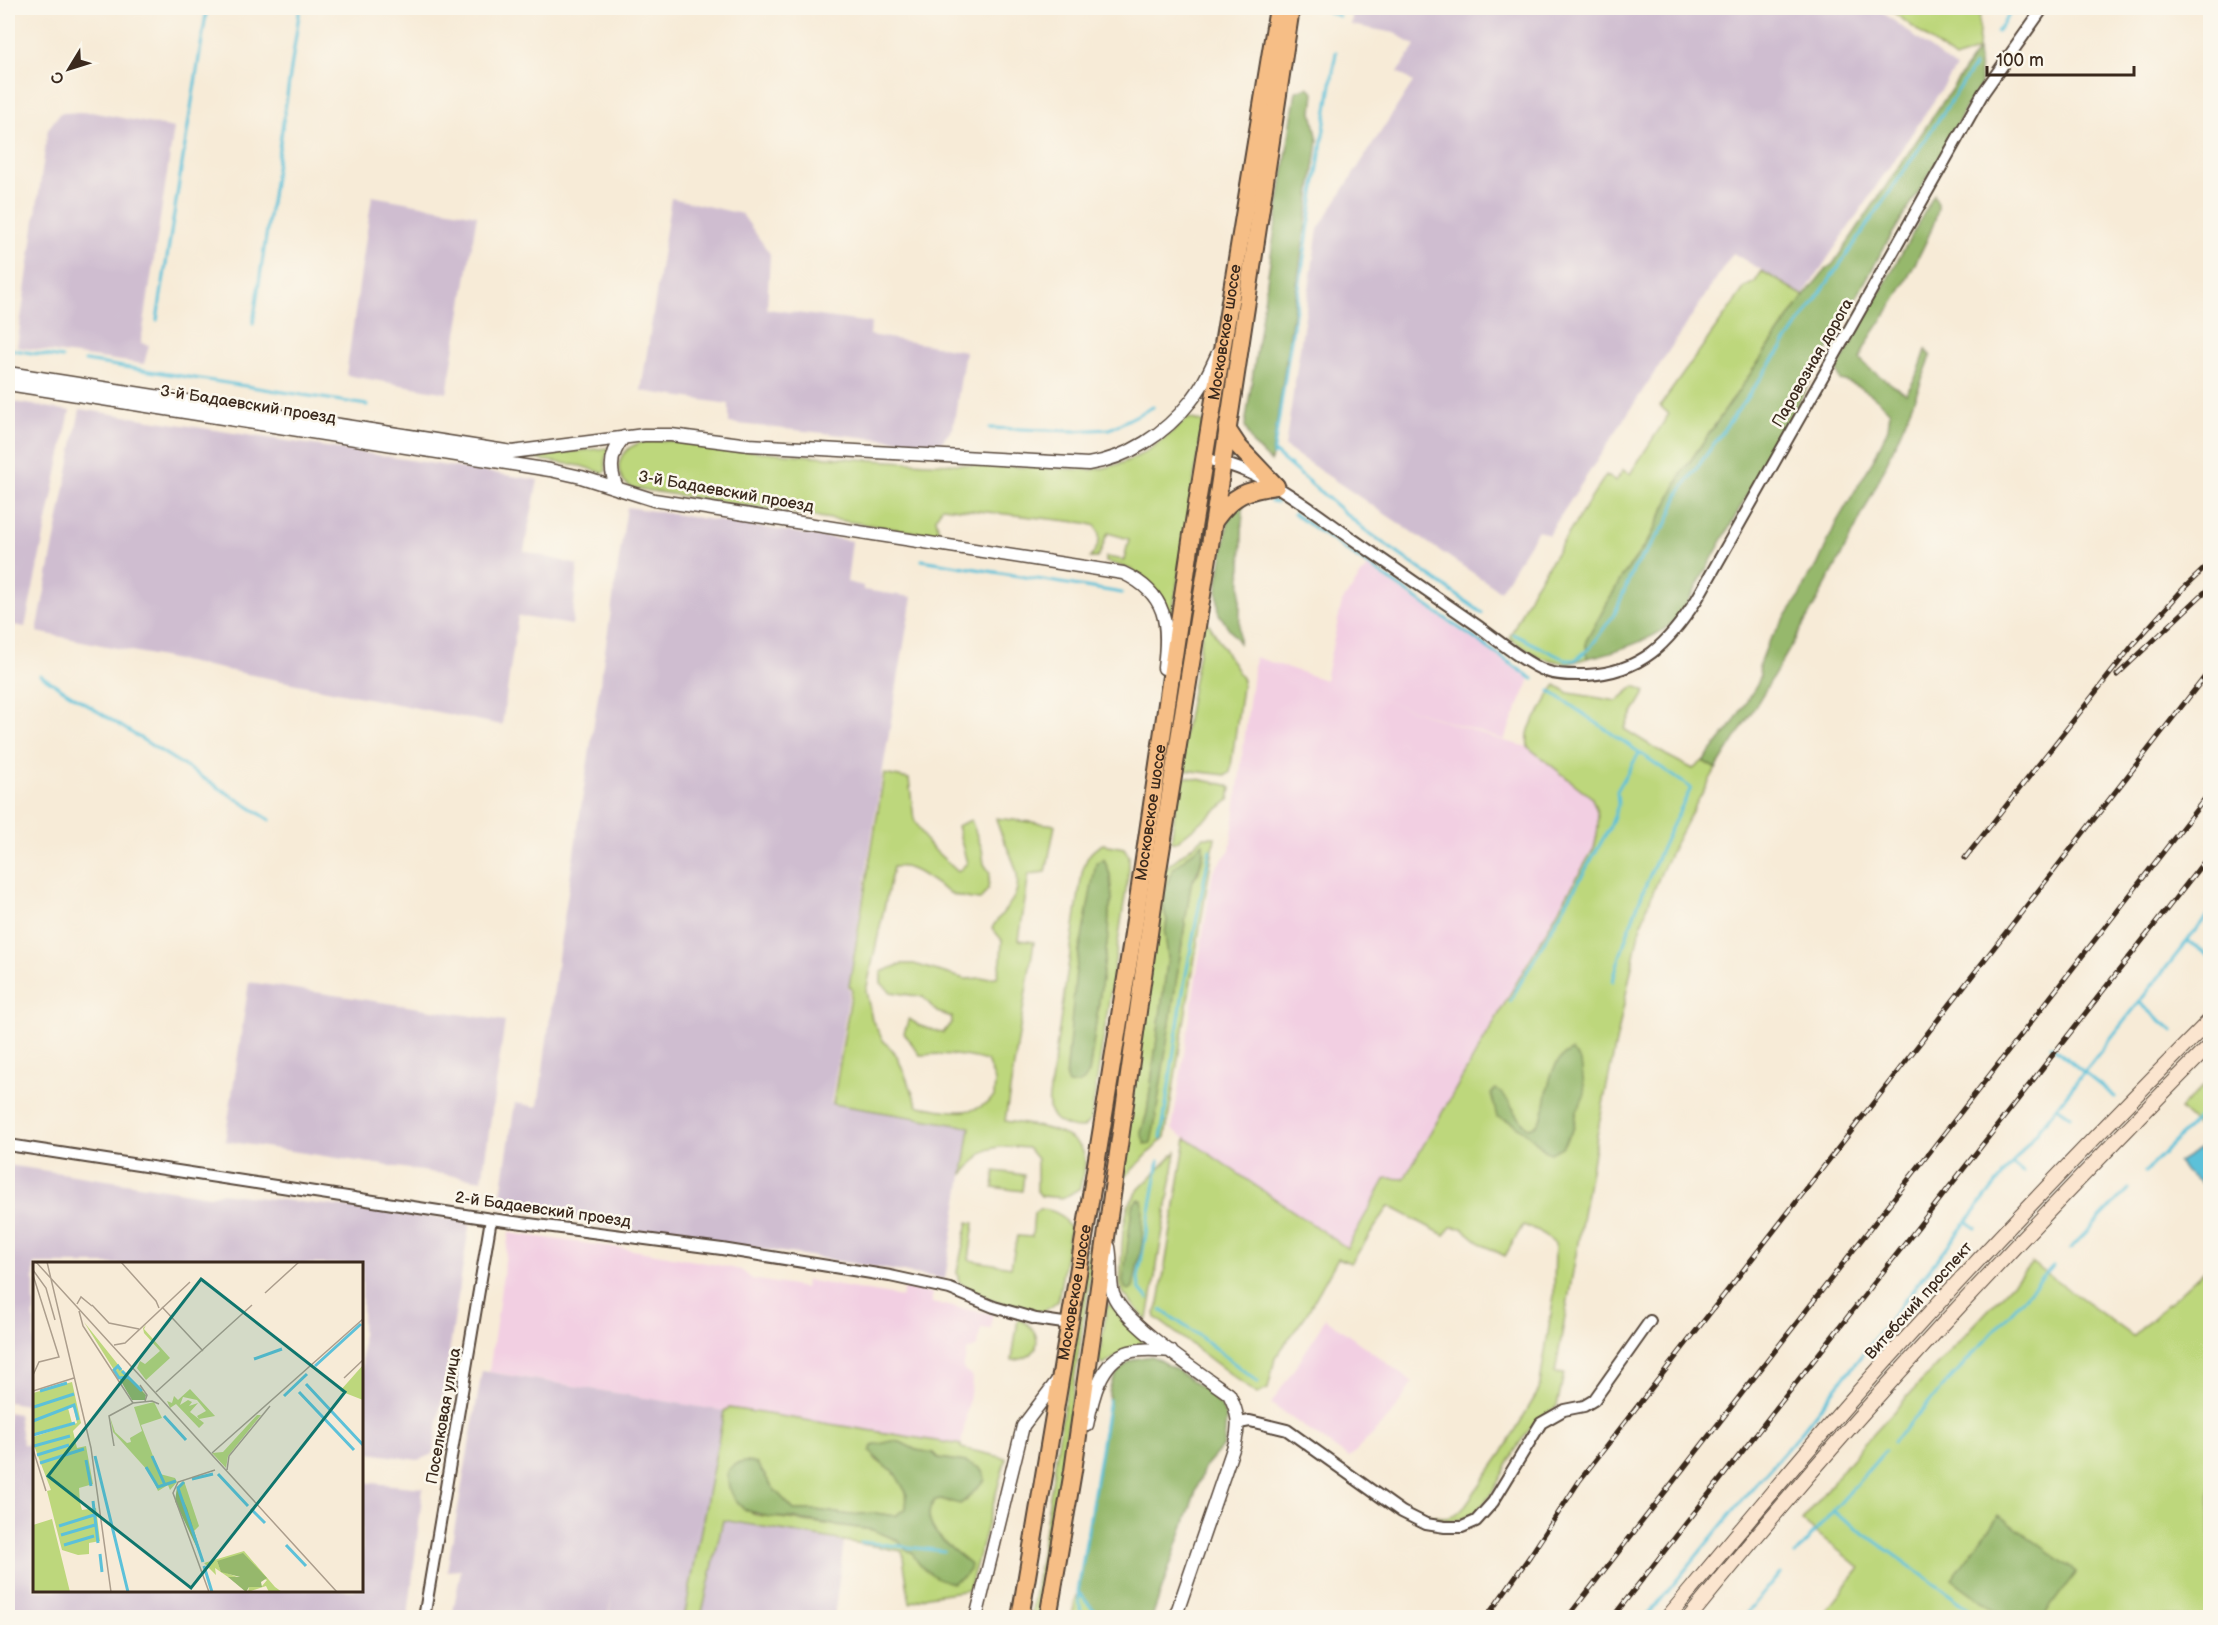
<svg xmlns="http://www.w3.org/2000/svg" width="2218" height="1625" viewBox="0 0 2218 1625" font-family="'Balsamiq Sans',sans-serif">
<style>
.built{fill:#f2cfe2}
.industrial{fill:#cfbdd0}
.green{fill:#bdd77c;stroke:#7c804d;stroke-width:1.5;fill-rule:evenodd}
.forest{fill:#96b86c;stroke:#687145;stroke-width:1.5}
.water{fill:#5cc1d9;stroke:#4c767c;stroke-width:1.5}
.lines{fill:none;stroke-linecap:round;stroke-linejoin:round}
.stream{stroke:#5cc1d9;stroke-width:3}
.minor-casing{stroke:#57473a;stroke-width:14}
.tertiary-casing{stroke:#57473a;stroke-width:15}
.secondary-casing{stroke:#57473a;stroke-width:16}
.trunk-casing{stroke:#57473a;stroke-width:20}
.minor{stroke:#fff;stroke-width:10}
.tertiary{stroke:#fff;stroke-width:12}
.secondary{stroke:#fbe5cf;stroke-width:14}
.trunk{stroke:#f6be86;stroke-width:16}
.rail-casing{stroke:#3b2a1e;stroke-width:5}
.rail{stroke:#fbf7ec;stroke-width:3;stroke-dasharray:9;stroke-linecap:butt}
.labels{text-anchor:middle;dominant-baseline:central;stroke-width:5;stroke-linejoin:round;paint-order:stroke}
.street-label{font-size:16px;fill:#3b2a1e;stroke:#fbf7ec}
.inset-river{fill:none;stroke:#5cc1d9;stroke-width:3}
.inset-road{fill:none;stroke:#ac9e8d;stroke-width:1.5}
.view{fill:#0f766e;fill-opacity:0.15;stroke:#0f766e;stroke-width:3}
.inset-edge{fill:none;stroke:#3b2a1e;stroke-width:3}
</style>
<rect width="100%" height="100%" fill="#fbf7ec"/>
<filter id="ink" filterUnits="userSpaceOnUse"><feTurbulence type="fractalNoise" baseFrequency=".0167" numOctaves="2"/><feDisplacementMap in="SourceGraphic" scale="12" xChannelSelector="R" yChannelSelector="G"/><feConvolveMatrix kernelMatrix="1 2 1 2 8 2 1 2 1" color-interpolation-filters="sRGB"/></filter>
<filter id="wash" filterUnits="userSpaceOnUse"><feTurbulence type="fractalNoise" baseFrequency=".008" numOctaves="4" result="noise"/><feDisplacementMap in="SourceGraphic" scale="24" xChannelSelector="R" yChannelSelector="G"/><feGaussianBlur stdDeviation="1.35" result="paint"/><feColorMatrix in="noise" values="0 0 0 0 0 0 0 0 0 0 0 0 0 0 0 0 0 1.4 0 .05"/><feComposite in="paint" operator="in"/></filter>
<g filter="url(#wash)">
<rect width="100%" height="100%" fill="#f7ebd7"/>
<!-- built -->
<path class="built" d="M1367,567L1530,679L1504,740L1368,695L1500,740L1528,747L1591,797L1596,806L1598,830L1594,848L1404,1179L1386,1178L1347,1248L1172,1129L1213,871L1230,850L1255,657L1325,680L1342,602Z
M509,1233L627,1249L718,1265L741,1270L752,1279L805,1288L806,1280L902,1297L904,1288L932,1293V1303L992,1314L991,1329L981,1328L977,1346L967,1351L963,1369L972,1376V1382L961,1445L729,1408L724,1411L489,1372Z
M1325,1318L1413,1382L1393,1413L1349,1458L1271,1404L1317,1334Z"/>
<!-- industrial -->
<path class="industrial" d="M1344,8H1877L1956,68L1803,295L1733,253L1548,535L1538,530L1500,591L1285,447L1318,229L1413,82L1398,72L1415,46L1395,33L1351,25L1352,16Z
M91,112L174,128L141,343L149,345L144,364L17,347L48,129L60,113Z
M372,196L477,215L447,393L346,375Z
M671,198L742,214L770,254L767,309L871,323L870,335L965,351L953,428L939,445L729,423V404L641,391Z
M8,401L70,411L25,627L8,624Z
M80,409L538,480L524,551L578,565L572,625L518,616L502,725L37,632Z
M627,507L852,541L847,582L863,586V590L912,597L875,816L848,988L850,989L831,1103L970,1127L945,1279L803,1255L593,1225L592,1219L499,1207L515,1103L538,1107L559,951Z
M249,982L505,1021L482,1180L225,1141Z
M8,1165L210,1196L220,1193L470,1221L433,1454L418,1460L362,1452V1264H34V1406L8,1402Z
M482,1371L724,1411L684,1617H609L612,1594L608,1617H452L461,1570L447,1571Z
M8,1412L18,1414L23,1444L34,1446V1590H362V1482L423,1488L408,1617H8Z
M723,1520L844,1542L834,1617L701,1618Z"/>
<!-- green -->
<path class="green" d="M1888,8H1980L1978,50L1955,59Z
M1762,271L1804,296L1682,473L1650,538L1622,577L1586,641L1587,658L1568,664L1538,657L1509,638L1533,589L1606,475L1616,481L1623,470L1630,474L1669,414L1660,406L1745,287L1755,282Z
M1188,418L1203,422L1172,617H1170C1153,581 1146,571 1106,562V557L1124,560L1129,539L1108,533C1103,541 1103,550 1097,558H1090C1098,547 1103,539 1096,526L1086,523L942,507L936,518L940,536L645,490C641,489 635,489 631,487C618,480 615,463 625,452C644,431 683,444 708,446C834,461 963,464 1090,470C1132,466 1158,446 1188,418Z
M608,448L609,450L605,459L606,471L603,473L581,466L534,459L536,455Z
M1204,624H1209L1243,680L1230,773L1226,775L1184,770L1179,764Z
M1556,685L1569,693L1617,701L1635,686L1646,691L1624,729L1666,755L1693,769L1703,761L1716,769C1686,821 1656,874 1639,932L1600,1119L1555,1373L1564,1374L1557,1406C1542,1416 1530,1426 1521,1441C1497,1477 1482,1541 1426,1514C1441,1518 1449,1519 1462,1510L1502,1453L1539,1390L1554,1295L1555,1244L1539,1231L1523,1225L1505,1256L1483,1245L1462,1228L1451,1227L1444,1235L1389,1206L1351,1263L1338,1258L1306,1315L1275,1358L1268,1389L1257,1394L1156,1318L1155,1313L1159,1303L1186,1138L1347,1248L1386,1178L1404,1179L1594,848C1599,829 1601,814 1591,797L1528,747C1526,729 1531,725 1540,711C1546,702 1549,693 1556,685Z
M884,774L909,779L914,819L928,844L958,872L967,863L957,826L971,820L982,849L984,864L990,873L988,889L980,900C969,899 957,897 948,892C931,882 913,863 893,867L866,991L872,1020L883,1040L897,1056L918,1106C946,1110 973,1119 994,1097L995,1081L987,1061C964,1054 944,1053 920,1055L904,1033L909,1019L920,1026L943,1033L951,1023L952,1017L937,1012L923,997L891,992L881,983V972L901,964H914L965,979L997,977L1001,961L1002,940L992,928C998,918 1008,908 1014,897C1027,871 1001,844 996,818L1055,825L1046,872L1029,874L1019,940L1034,942L1005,1121C1027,1125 1083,1129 1085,1160C1086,1169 1081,1180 1080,1188L1064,1198L1041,1196L1037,1191V1159L1028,1148C1013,1147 992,1143 980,1155C974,1161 970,1168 963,1174L970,1127L833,1104L852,989L849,986Z
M1187,777L1227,785L1231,788L1229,800L1176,842H1171L1178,786L1183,779Z
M1204,837H1215L1165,1137L1124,1178L1121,1177L1164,869ZM1204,851L1199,872L1191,884L1154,1128L1141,1133L1147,1113L1168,957L1165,934L1167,920L1164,910L1165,894L1173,869Z
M1103,844L1124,848L1129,856V870L1091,1119L1083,1128C1062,1128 1046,1119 1049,1097L1082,873C1086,859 1089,851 1103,844ZM1104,859L1110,875L1112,901L1109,910L1108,936L1089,1073L1066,1078L1079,951Z
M2210,1079V1138L2180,1109Z
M1176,1152L1148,1319L1146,1320L1124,1294L1120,1285L1123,1231L1128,1206L1139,1189Z
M995,1171L1024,1175L1022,1191L993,1187Z
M1040,1209C1057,1210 1062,1215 1070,1229L1058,1301C1053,1306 1046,1311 1038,1312C1019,1315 975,1293 959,1282L957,1272L968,1222L974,1223L969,1260L1011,1267L1017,1236L1032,1237L1034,1213Z
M1090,1239L1096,1240L1038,1617L1031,1618Z
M2032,1263L2133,1336L2210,1265V1617H1821L1860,1568L1802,1521L1866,1441Z
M1110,1304L1142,1339V1344L1103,1364L1099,1360L1107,1306Z
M1018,1319C1044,1328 1044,1360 1012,1360Z
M729,1408L961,1445V1448L1006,1458L969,1590L928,1596L910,1603L902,1551L723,1520L701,1617L684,1618L724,1411ZM900,1442L916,1450L933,1453L938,1458L966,1462L985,1480L975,1489L966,1501L946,1502L941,1499L935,1500C914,1525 952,1549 970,1564L938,1576L920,1565L912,1552L906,1550L897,1540L873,1530L756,1515L739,1505L729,1487L757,1464L773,1488L794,1510H816L850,1515L875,1513L895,1516L906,1508C909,1494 903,1480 893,1470L887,1468L874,1458Z
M1078,1592L1101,1617L1071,1618Z"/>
<!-- forest -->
<path class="forest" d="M1978,50L1981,85L1968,104L1935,165L1886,244L1693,593C1687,602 1681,613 1674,621C1659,638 1609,654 1587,658L1586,641L1622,577L1650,538L1682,473L1804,296L1826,269L1833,264Z
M1308,87L1314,92L1312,112L1318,141L1271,462L1252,443L1245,426L1296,91Z
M1934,195C1934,196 1938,203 1938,204C1940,222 1898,297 1886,314C1876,329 1866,341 1860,359L1871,370L1906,394L1918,373L1926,350L1931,356C1877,502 1800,638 1716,769L1703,761L1730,728L1757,685L1760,677L1759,666L1768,643L1799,597L1809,575L1817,566L1836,523L1874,459L1888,428L1890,412C1878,398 1859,384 1840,380L1837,370Z
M1243,501L1239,643L1219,614L1217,588L1229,516Z
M1203,843C1204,858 1199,871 1191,884L1154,1128L1151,1143L1145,1144L1141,1133L1147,1113L1168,957L1165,934L1167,920L1164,910V894L1169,878L1173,869Z
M1104,859L1110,875L1112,901L1109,910L1108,936L1089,1073C1084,1083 1079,1085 1068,1084L1066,1079L1076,970L1096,863Z
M1571,1051L1577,1056L1581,1062L1585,1094L1577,1111L1573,1130L1562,1147L1551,1153C1542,1151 1539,1144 1532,1138C1524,1131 1506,1117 1497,1117L1491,1093L1496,1089C1511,1099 1515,1116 1528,1128C1556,1125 1536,1067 1571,1051Z
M1138,1199L1142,1200L1143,1206L1142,1244L1133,1287L1129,1290L1125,1288L1123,1282L1132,1206Z
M1152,1356L1175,1369L1208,1392L1221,1406L1226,1418L1224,1445L1204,1468L1152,1617H1101L1078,1592L1109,1400C1107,1384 1119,1367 1133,1360C1138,1357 1146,1357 1152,1356Z
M892,1441L900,1442L916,1450L933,1453L938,1458L966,1462L980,1468L984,1474L985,1480C976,1487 970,1498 960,1504L941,1499L935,1500C914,1525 953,1549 970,1564L969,1570L964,1576L952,1583C936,1579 918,1568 912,1552L906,1550L897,1540L873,1530L791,1518L769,1517L744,1509L735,1500L729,1487L727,1474L730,1468C739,1461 747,1461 757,1464L773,1488L794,1510H816L850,1515L875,1513L895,1516L906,1508L907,1494L893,1470L887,1468L870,1452L872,1446Z
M1999,1515L2076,1572L2043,1617H2003L1952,1579Z"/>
<!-- water -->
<path class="water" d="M2204,1146H2207L2210,1149V1166L2206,1161L2203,1163L2210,1172V1189L2185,1172L2178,1162Z"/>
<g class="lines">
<!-- stream -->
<path class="stream" d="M1325,8V10L1339,16
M1997,32L2014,8
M157,320L207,8
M253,324L300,8
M8,349L62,358
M85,361L367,405
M990,428L1073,431L1110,429L1153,407
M1275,453L1365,530L1482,613
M1273,455L1336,52
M1271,501L1277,502
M1294,514L1533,679
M922,560L1122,593
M1513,634L1566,660H1575L1590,648L1615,613L1633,570L1667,523L1679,493C1780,352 1879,211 1974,66
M40,675L270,820
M1550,691L1691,788C1659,851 1631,913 1613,981
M2188,941L2210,957
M1510,1001L1610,827L1618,805L1617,791L1639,753
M2140,1003L2173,1031
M2051,1046L2115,1097
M2057,1107L2070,1116
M1161,1138L1184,985L1210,850
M2012,1164L2023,1173
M2145,1172L2210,1106
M1967,1221L1976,1228
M2070,1249L2128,1189
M1148,1299L1139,1288L1138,1278L1159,1161
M1161,1310L1198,1335L1258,1382
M1893,1442L2053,1266
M1833,1511L1982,1618
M861,1542L944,1551
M1795,1555L1885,1451
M1078,1592L1101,1618
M1082,1618L1078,1592L1109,1400
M1646,1618L1746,1495L1798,1436L2210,912
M1743,1618L1780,1573"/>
</g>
</g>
<g filter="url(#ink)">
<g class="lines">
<defs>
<path id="minor" d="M1204,459C1260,468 1306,506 1351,538C1393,567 1436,597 1478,626C1496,639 1526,664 1546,671C1558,676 1575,675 1587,675C1642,672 1669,643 1697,599L1983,93L2043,8
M8,1145L491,1219L722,1249L890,1276L950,1289L994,1307L1036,1319L1070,1324
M1239,1423L1250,1421L1287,1430L1402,1512L1426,1524L1445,1527H1462L1476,1521L1493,1502L1541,1423L1564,1410L1584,1406L1594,1400L1650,1321
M424,1618L491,1219"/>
<path id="tertiary" d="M8,373L512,452L644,435H671L749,445L1088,464C1128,458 1165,434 1190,402C1202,388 1210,370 1218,353
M8,384L550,470L581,477L654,500L1123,573C1168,594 1169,624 1164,668
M618,489C608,470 610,453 624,437
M1109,1247C1112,1262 1109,1279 1113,1294C1123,1323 1203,1375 1229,1394C1238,1412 1240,1424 1235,1443L1175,1618
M1087,1425C1092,1400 1100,1360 1129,1352C1143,1348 1157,1350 1171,1351
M976,1618L1023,1426L1060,1377"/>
<path id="secondary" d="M1667,1618C1748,1521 1828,1424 1912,1332C2009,1225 2109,1122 2210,1020
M1689,1618C1851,1417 2029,1228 2210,1045"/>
<g id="trunk">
<path d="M1227,429L1239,447L1276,486"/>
<path d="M1215,520C1233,495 1246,490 1276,486"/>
<path id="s1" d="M1020,1618L1089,1208L1131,947L1192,534L1278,8"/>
<path d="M1048,1618L1073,1471L1158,870L1214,520L1291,8"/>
</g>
</defs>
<!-- minor casing -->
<use href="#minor" class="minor-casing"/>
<!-- tertiary casing -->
<use href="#tertiary" class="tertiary-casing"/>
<!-- secondary casing -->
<use href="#secondary" class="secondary-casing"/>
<!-- trunk casing -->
<use href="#trunk" class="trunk-casing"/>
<!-- minor -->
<use href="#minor" class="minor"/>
<!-- tertiary -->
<use href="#tertiary" class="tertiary"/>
<!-- secondary -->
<use href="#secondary" class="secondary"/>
<!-- trunk -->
<use href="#trunk" class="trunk"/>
<defs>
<path id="rail" d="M2117,675L2210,587
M1965,858L2132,646L2184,588L2210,563
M1486,1618L1530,1556L1580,1480L2210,670
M1567,1618L2210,792
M1612,1618L2210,854"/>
</defs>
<!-- rail casing -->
<use href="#rail" class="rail-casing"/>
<!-- rail -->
<use href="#rail" class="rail"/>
</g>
</g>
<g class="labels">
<!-- street labels -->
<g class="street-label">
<text stroke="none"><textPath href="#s1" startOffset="1302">Московское шоссе</textPath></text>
<text transform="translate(1813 363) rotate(-60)">Паровозная дорога</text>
<text transform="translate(248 405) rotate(9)">3-й Бадаевский проезд</text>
<text transform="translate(726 492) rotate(10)">3-й Бадаевский проезд</text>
<text stroke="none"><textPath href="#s1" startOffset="816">Московское шоссе</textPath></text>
<text transform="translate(543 1210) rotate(8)">2-й Бадаевский проезд</text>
<text stroke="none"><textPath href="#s1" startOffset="330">Московское шоссе</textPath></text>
<text transform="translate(1919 1301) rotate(-48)">Витебский проспект</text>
<text transform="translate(444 1416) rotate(-80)">Поселковая улица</text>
</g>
</g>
<!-- overview -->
<g transform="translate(33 1262)">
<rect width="330" height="330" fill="#f7ebd7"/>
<path d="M51,60L91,110L96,115L86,116ZM113,63L111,67L137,96L113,118L104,106L107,99L112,102L127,89L111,71L110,66ZM330,103V138L307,129ZM39,120L48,161L40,169L44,186L53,184L60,222L46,226L47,241L49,248L63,246L67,279L56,281V292L45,293L29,288L14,229L18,228L0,181V175L44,161L40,142L35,146L39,161L0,172V131ZM157,127L182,154L166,157L164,154L173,149L164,138L150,135L147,143L155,138L159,140L156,144L165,141L157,150L171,161L166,166L143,142L137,146L134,139L139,141L141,134L145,138ZM121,140L129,156L108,163L127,212L142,216L144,220L137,228L135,223L125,229L116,210L80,170L77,155L82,170L94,181L98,180L97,176L109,169L101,145ZM224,153H228L195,194L193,206L179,191L190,190ZM151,219L166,264L161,269L144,225ZM19,257L37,330H1L0,327V263ZM211,289L242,325L249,330H236L233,324L215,330L216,325L229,324L234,318L184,299L188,309L207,316L195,315L182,306L183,313L171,301Z" fill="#bdd77c"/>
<path d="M96,115L113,133L112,138H99L86,116ZM144,225L154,246L171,301L142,239ZM210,291L234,316L228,320L229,325H216L213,330L195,315H207L188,310L184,299Z" fill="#96b86c"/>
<path class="inset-river" d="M221,97L249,87M282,104L328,62M88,108L85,104L81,108L86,116L96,115M89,109L109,129M273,122L330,183M7,129L34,121M266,130L321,188M251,134L274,112M1,145L41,132M131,154L153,178M0,159L41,143L45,158M0,173L42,161M1,184L37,174M4,193L36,183M62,194L95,330M119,194L132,223M53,198L58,224M7,201L51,187M113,205L125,225L143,219M185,212L215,244M159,217L180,212M151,220L145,226L170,300M60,239L65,281M218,247L232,261M26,264L61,253M28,273L62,263M31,283L61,274M253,283L273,304M67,292L69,310M171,304L179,330"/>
<path class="inset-road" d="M3,0L304,330M14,0L58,186L78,330M88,0L123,39L126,46M0,8L13,26L22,58M0,13L26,95L6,100L0,113M232,31L266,0M44,42L48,35L59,44M59,43L76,61L106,67M129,45L170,89M46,49L50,64L100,141M81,83L92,81L157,20M311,116L330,98M107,123L114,133L112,139M0,129L41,116M123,130L219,43M100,141L119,139L126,142M81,184L76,154L100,141M0,187L13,229M179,191L330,57M194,208L196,194L237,144M176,330L140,231L145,220L182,208"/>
<path class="view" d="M168,17L312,130L158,326L15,214Z"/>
<rect width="330" height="330" class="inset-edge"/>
</g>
<!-- margin -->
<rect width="2218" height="1625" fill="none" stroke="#fbf7ec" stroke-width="30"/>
<!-- north arrow -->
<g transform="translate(69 69) rotate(232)" stroke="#fbf7ec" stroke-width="4.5" paint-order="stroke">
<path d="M0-4.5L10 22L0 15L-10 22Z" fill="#3b2a1e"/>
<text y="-9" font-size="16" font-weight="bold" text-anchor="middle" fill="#3b2a1e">С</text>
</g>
<!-- scale -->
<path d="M1987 66v9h147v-9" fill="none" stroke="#3b2a1e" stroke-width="3"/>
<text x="1996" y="66" font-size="18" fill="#3b2a1e" stroke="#fbf7ec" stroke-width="4.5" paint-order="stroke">100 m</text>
</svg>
